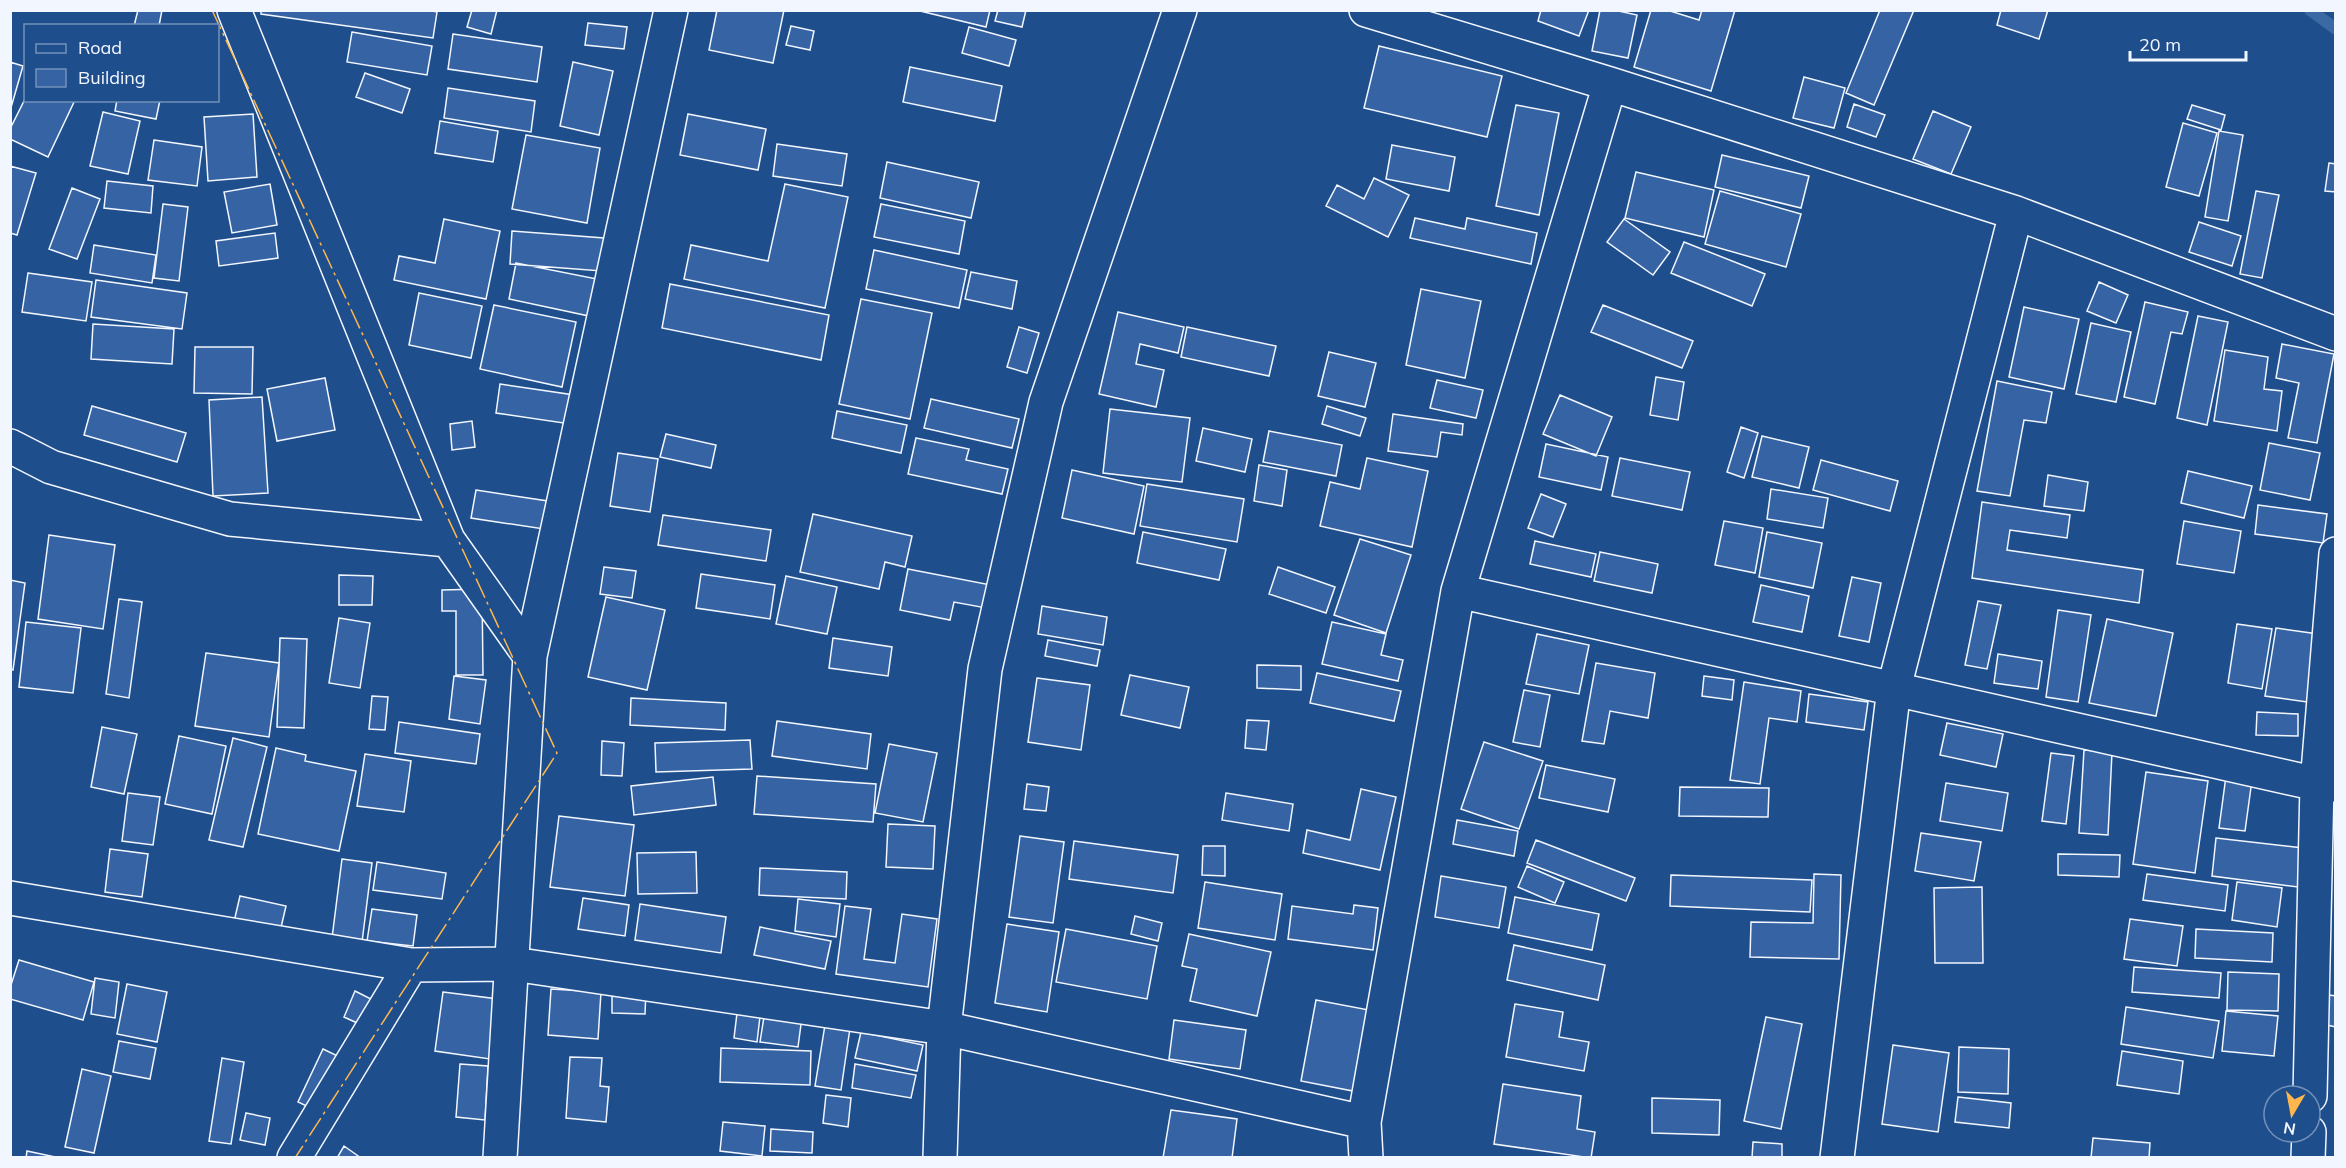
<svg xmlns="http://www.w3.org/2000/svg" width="2346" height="1168" viewBox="0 0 2346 1168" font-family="Mulish,sans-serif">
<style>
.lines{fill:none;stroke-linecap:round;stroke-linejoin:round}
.stream{stroke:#3b69a3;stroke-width:12}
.building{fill:#3563a3;stroke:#f2f6ff;stroke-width:1.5}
.street-casing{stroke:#f2f6ff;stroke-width:36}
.street{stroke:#1f4e8c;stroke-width:33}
.power{stroke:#ffb74d;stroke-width:1.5;stroke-dasharray:21 4.5 3 4.5;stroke-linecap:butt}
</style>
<rect width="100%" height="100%" fill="#1f4e8c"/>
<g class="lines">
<!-- stream -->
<path class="stream" d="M2310,10L2336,29"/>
</g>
<!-- building -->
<path class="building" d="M138,10H162L159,26H134Z
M261,10H428L437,12L433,38L261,14Z
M472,10H497L491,34L467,27Z
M717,10H784L773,63L709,50Z
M916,10H990L986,27Z
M998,10H1026L1022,27L995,21Z
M1541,10H1589L1579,36L1538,21Z
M1600,10H1614L1637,15L1628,58L1592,51Z
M1651,10H1667L1699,20L1702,10H1735L1711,91L1634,67Z
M1880,10H1914L1874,105L1846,93Z
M2001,10H2048L2039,39L1997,25Z
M588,23L627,27L624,49L585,45Z
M791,26L814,31L810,50L786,45Z
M969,27L1016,40L1009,66L962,53Z
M352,32L432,46L427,75L347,62Z
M453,34L542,47L537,82L448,69Z
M1379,46L1502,76L1487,137L1364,108Z
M10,62L23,66L10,111Z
M573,62L613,71L599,135L560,126Z
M910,67L1002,86L995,121L903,102Z
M365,73L410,89L402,113L356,97Z
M1804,77L1845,88L1834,128L1793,118Z
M448,88L535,101L531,132L444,118Z
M26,97V100H75L48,157L10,139V129Z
M117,100H160L156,119L115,111Z
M1854,104L1885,115L1876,137L1847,127Z
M1516,105L1559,113L1539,215L1496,206Z
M2192,105L2225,115L2221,130L2187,119Z
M1933,111L1971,127L1951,174L1913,159Z
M103,112L140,121L128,174L90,166Z
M253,114L257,177L208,181L204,117Z
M688,114L766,129L758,170L680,155Z
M440,121L498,131L493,162L435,153Z
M2183,123L2217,133L2199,196L2166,187Z
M2219,131L2243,135L2228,221L2205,217Z
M526,135L600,148L587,223L512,209Z
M154,140L202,147L197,186L148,180Z
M777,144L847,154L842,186L773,176Z
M1392,145L1455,157L1449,191L1386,179Z
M1722,155L1809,176L1801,208L1715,187Z
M887,162L979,182L971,218L880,198Z
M2329,163L2336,164V192L2325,191Z
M10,166L36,173L17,235L10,233Z
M1636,172L1714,190L1704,237L1625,218Z
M1374,178L1409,195L1388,237L1326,206L1337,185L1364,199Z
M107,181L153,186L151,213L104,208Z
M270,184L277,225L232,233L224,192Z
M785,184L848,197L825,308L684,279L691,245L768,261Z
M72,188L100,199L77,259L49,249Z
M1720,191L1801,214L1786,267L1705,244Z
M2256,191L2279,195L2262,278L2240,274Z
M163,204L188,207L179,281L154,278Z
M881,204L965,221L959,254L874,237Z
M1415,218L1465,229L1467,218L1537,233L1531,264L1410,238Z
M444,219L500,231L486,299L394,280L399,256L435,263Z
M444,219L500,231L486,299L394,280L399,256L435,263Z
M1624,219L1670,252L1653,275L1607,242Z
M2199,222L2241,236L2232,266L2189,252Z
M512,231L604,238L602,271L510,264Z
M275,233L278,258L219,266L216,241Z
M1684,242L1765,274L1752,306L1671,273Z
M94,245L156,255L152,283L90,273Z
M874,250L967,270L959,308L866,289Z
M516,263L597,279L589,316L509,299Z
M971,272L1017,281L1012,309L965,299Z
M28,273L92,282L86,321L22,312Z
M96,280L187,293L182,329L91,317Z
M2099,282L2128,295L2116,323L2087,311Z
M670,284L829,315L821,360L662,328Z
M1421,289L1481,301L1465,378L1406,365Z
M419,293L482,306L471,358L409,345Z
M861,299L932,313L910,419L839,404Z
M2145,302L2188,312L2182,334L2171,332L2155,404L2124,397Z
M494,305L576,322L562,387L480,369Z
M1603,305L1693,341L1682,368L1591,332Z
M2024,307L2079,319L2064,389L2009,377Z
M1118,312L1184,327L1178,353L1140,344L1136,364L1164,370L1156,407L1099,394Z
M2198,316L2228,322L2207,425L2177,418Z
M2091,323L2131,332L2116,402L2076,394Z
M93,324L174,329L172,364L91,359Z
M1019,327L1039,333L1027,373L1007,367Z
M1187,327L1276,346L1269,376L1181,357Z
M2282,344L2334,354L2317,443L2288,438L2299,383L2276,378Z
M195,347H253L252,394L194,393Z
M2225,350L2268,357L2264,389L2282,391L2277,431L2214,421Z
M1329,352L1376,363L1365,407L1318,396Z
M1656,377L1684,382L1678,420L1650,415Z
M325,378L335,430L277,441L267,389Z
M1437,380L1483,390L1476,418L1430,408Z
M1997,381L2052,392L2046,423L2024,420L2010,496L1977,491Z
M500,384L581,396L577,425L496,413Z
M1560,395L1612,417L1596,456L1543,434Z
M262,397L268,493L213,496L209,400Z
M931,399L1019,419L1012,448L924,428Z
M92,406L186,433L177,462L84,435Z
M1327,406L1366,418L1360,436L1322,424Z
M1110,409L1190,418L1182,482L1103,473Z
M837,411L907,425L901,453L832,438Z
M1393,414L1463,424L1462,435L1441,432L1437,457L1388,451Z
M1393,414L1463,424L1462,435L1441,432L1437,457L1388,451Z
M472,421L475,447L452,450L450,424Z
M1741,427L1758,433L1744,478L1727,472Z
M1203,428L1252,439L1245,472L1196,461Z
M1269,431L1342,445L1336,476L1263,462Z
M666,434L716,445L711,468L660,457Z
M1762,436L1809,447L1799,488L1752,477Z
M916,438L969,449L966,460L1008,469L1002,494L908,474Z
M2269,443L2320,453L2310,500L2260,490Z
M1546,444L1608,457L1601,490L1539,477Z
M618,453L658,459L650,512L610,506Z
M1367,458L1428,471L1412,547L1320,526L1330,482L1360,489Z
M1367,458L1428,471L1412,547L1320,526L1330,482L1360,489Z
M1620,458L1690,472L1682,510L1612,496Z
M1821,460L1898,481L1890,511L1813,490Z
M1259,465L1287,470L1282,506L1254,501Z
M1259,465L1287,470L1282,506L1254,501Z
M1072,470L1144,486L1134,534L1062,518Z
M2188,471L2252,486L2244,518L2181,503Z
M2048,475L2088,482L2084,511L2044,506Z
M1147,484L1244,499L1237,542L1140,526Z
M1771,489L1828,498L1823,528L1767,519Z
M476,490L561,503L557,531L471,518Z
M1541,494L1566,504L1553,537L1528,528Z
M1982,502L2070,515L2067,538L2010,530L2007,550L2143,570L2139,603L1972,578Z
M2258,505L2327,514L2323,543L2255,534Z
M813,514L912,536L905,567L885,562L879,589L800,572Z
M663,515L771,530L766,561L658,545Z
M1724,521L1763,528L1755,573L1715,565Z
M2184,521L2241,531L2234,573L2177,564Z
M1143,532L1226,549L1219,580L1137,563Z
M1767,532L1822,543L1813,588L1759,577Z
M49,535L115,545L103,629L38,619Z
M1360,539L1411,555L1386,633L1334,615Z
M1535,541L1596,554L1591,577L1530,564Z
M1600,552L1658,564L1652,593L1594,581Z
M604,567L636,571L632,598L600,594Z
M1278,567L1335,587L1326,613L1269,594Z
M908,569L991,585L986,608L954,602L950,620L900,610Z
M701,574L775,585L770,619L696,608Z
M339,575L373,576L372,605H339Z
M786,576L837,587L827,634L776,624Z
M1852,577L1881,583L1869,642L1839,636Z
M10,580L25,583L13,670L10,669Z
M1761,585L1809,596L1802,632L1753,622Z
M482,589L483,675H456V611H442V590Z
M606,597L665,610L647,690L588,677Z
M119,599L142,602L129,698L106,694Z
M1978,601L2001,605L1987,669L1965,665Z
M1042,606L1107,617L1103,645L1038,634Z
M2058,610L2091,615L2078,702L2046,697Z
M339,618L370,623L360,688L329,683Z
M2107,619L2173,633L2156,716L2089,703Z
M26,622L81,628L73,693L19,687Z
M1332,622L1386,634L1381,655L1403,660L1398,681L1322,664Z
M2237,624L2272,629L2262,689L2228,683Z
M2276,628L2318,634L2307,702L2265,696Z
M1537,634L1589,645L1579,694L1526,684Z
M280,638L307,639L304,728L277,727Z
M833,638L892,647L888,676L829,668Z
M1048,640L1100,650L1097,666L1045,656Z
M206,653L279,663L269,737L195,726Z
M1998,654L2042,661L2038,689L1994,683Z
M1596,663L1655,673L1648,718L1610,711L1604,744L1582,741Z
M1257,665L1301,666V690L1257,688Z
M1317,673L1401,691L1394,721L1310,703Z
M1130,675L1189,687L1180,728L1121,715Z
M454,676L486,680L480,724L449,719Z
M1704,676L1734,680L1732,700L1702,696Z
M1037,678L1090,685L1081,750L1028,742Z
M1744,682L1801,691L1797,722L1769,718L1760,784L1730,780Z
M1524,690L1550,695L1540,747L1513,742Z
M1809,694L1868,702L1864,730L1806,722Z
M372,696L388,697L385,730L369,729Z
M631,698L726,703L725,730L630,725Z
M2257,712L2298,714V736L2256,735Z
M1247,720L1269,721L1266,750L1245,748Z
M777,721L871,734L867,769L772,756Z
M399,722L480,734L476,764L395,753Z
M1947,723L2003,734L1996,767L1940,755Z
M102,727L137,734L124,794L91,787Z
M179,736L226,746L212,814L165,804Z
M233,738L267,747L243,847L209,840Z
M750,740L752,769L656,772L655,743Z
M602,741L624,743L622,776L601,775Z
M1484,742L1543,761L1519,829L1461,809Z
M889,744L937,753L923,822L875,813Z
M276,748L306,755L305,761L356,771L339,851L258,834Z
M2084,750L2112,752L2108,835L2079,833Z
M2051,753L2074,756L2066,824L2042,821Z
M365,754L411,761L404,812L357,806Z
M1546,765L1615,779L1608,812L1539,798Z
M2146,772L2208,781L2195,873L2133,864Z
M757,776L876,784L873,822L754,814Z
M2226,776L2252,780L2245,831L2219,828Z
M713,777L716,805L634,815L631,786Z
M1946,783L2008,793L2002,831L1940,821Z
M1027,784L1049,787L1046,811L1024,809Z
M1680,787L1769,788L1768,817L1679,816Z
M1361,789L1396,797L1380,870L1303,853L1307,830L1350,840Z
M128,793L160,797L153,845L122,841Z
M1226,793L1293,804L1289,831L1222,820Z
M559,816L634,825L625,896L550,887Z
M1457,820L1518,831L1514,856L1453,844Z
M888,824L935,826L933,869L886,867Z
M1921,833L1981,842L1974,881L1915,871Z
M1020,836L1064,842L1053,923L1009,917Z
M2216,838L2303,848L2298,887L2212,876Z
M1536,840L1635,878L1626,901L1527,863Z
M1074,841L1178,855L1173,893L1069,879Z
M1203,846H1225V876L1202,875Z
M110,849L148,854L142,897L105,892Z
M696,852L697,893L638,894L637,853Z
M2058,854L2120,855L2119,877L2058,875Z
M342,859L372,863L362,942L332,938Z
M377,862L446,873L442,899L373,890Z
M1527,866L1564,882L1555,903L1518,887Z
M760,868L847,872L846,899L759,895Z
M1814,874L1841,875L1839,959L1750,957L1751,922L1813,923Z
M2147,874L2228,885L2225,911L2143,900Z
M1671,875L1812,880L1810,912L1670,906Z
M1441,876L1506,887L1499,928L1435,917Z
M1205,882L1282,894L1275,940L1198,928Z
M2237,882L2282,888L2277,927L2232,920Z
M1982,887L1983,963H1935L1934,888Z
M240,896L286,906L279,936L233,926Z
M1515,897L1599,914L1592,950L1508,933Z
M583,898L629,905L625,936L578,929Z
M798,899L840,904L836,937L795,931Z
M640,904L726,917L721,953L635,940Z
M1354,905L1378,908L1373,950L1288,939L1292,906L1353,914Z
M845,906L871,909L864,959L895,963L902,914L937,919L928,987L836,974Z
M372,909L417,915L413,946L367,941Z
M1135,916L1162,923L1158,941L1131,934Z
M2130,919L2183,926L2177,966L2124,959Z
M1007,924L1059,932L1047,1012L995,1003Z
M760,927L831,941L825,969L754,955Z
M1066,929L1157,946L1147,999L1056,982Z
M2196,929L2273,933L2272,962L2195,958Z
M1189,934L1271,952L1257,1016L1190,1001L1197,969L1182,966Z
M1514,945L1605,965L1598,1000L1507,980Z
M19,960L94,982L83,1020L10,999V988Z
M2134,967L2221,973L2219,998L2132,992Z
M2228,972L2279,974L2278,1011L2227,1010Z
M95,978L119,982L115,1018L91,1014Z
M127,984L167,992L157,1042L117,1034Z
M551,989L601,992L598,1039L548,1035Z
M612,990H646L645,1014L612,1013Z
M355,991L377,1002L366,1027L344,1017Z
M443,992L498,999L490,1059L435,1051Z
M2329,995L2336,996V1027L2322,1024Z
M1316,1000L1369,1010L1353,1091L1301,1081Z
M766,1004L803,1009L798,1047L760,1042Z
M1515,1004L1563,1012L1559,1037L1589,1042L1584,1071L1506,1057Z
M738,1005L761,1008L757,1042L734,1038Z
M2126,1007L2219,1021L2213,1058L2121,1044Z
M2226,1011L2278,1016L2274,1056L2222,1051Z
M1766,1017L1802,1024L1781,1129L1744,1121Z
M1174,1020L1246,1030L1240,1069L1169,1059Z
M825,1025L850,1028L841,1090L815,1086Z
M861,1032L923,1045L917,1071L855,1058Z
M119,1041L156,1048L150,1079L113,1072Z
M1893,1045L1949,1053L1938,1132L1882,1124Z
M1959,1047L2009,1049L2008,1094L1958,1092Z
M721,1048L811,1051L810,1085L720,1082Z
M323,1049L344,1059L319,1112L298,1102Z
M2122,1051L2183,1061L2179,1094L2117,1085Z
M570,1057L602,1058L600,1086L609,1087L606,1122L566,1118Z
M222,1058L244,1062L231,1144L209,1141Z
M460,1064L488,1066L485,1120L456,1117Z
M855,1064L916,1075L911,1098L852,1088Z
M82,1069L111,1076L94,1153L65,1147Z
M1503,1084L1581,1096L1577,1129L1595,1132L1591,1158L1494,1144Z
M826,1095L851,1098L848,1127L823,1123Z
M1958,1097L2011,1103L2009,1128L1955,1122Z
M1652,1098L1720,1100L1719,1135L1652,1133Z
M1171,1110L1237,1119L1232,1158H1163Z
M246,1113L270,1118L265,1145L240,1140Z
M723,1122L765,1126L762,1156L720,1151Z
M771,1129L813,1132L812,1153L770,1151Z
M2093,1138L2150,1143L2149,1158H2091Z
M1753,1142L1782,1144V1158H1752Z
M344,1146L361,1158H337Z
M27,1151L60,1158H26Z"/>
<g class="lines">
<defs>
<path id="street" d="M234,10L448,540L530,656
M1366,10L1610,84L2016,213L2336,334
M10,446L51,467L230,519L448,540
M1458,591L2317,784L2336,785
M10,898L411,965L513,964L944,1028L1364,1122
M2310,1096L2317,784L2336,554
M294,1158L411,965
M500,1158L530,656L671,10
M940,1158L944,1028L985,669L1046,402L1180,10
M1366,1158L1364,1122L1458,591L1610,84
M1837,1158L1894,688L2016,213
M2308,1158L2309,1132"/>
</defs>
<!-- street casing -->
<use href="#street" class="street-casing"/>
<!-- street -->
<use href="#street" class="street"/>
<!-- power -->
<path class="power" d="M212,10L557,753L295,1158"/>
</g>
<!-- border -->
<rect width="2346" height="1168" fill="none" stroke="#f2f6ff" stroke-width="24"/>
<!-- legend -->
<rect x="24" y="24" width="195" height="78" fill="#1f4e8c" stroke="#7391ba" stroke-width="1.5"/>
<rect x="36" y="44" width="30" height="9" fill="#1f4e8c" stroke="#7391ba" stroke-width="1.5"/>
<text x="78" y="54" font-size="18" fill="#f2f6ff">Road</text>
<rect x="36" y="69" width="30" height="18" fill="#3563a3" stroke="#7391ba" stroke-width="1.5"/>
<text x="78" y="84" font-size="18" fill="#f2f6ff">Building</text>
<!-- north arrow -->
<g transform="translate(2292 1114) rotate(190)"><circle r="28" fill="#1f4e8c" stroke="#7391ba" stroke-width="1.5"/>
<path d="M0-4.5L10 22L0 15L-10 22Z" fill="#ffb74d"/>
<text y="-9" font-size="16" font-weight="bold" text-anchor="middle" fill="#f2f6ff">N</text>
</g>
<!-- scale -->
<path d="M2130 51v9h116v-9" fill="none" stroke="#f2f6ff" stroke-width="3"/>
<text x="2139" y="51" font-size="18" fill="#f2f6ff" stroke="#1f4e8c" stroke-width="4.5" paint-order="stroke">20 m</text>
</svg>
